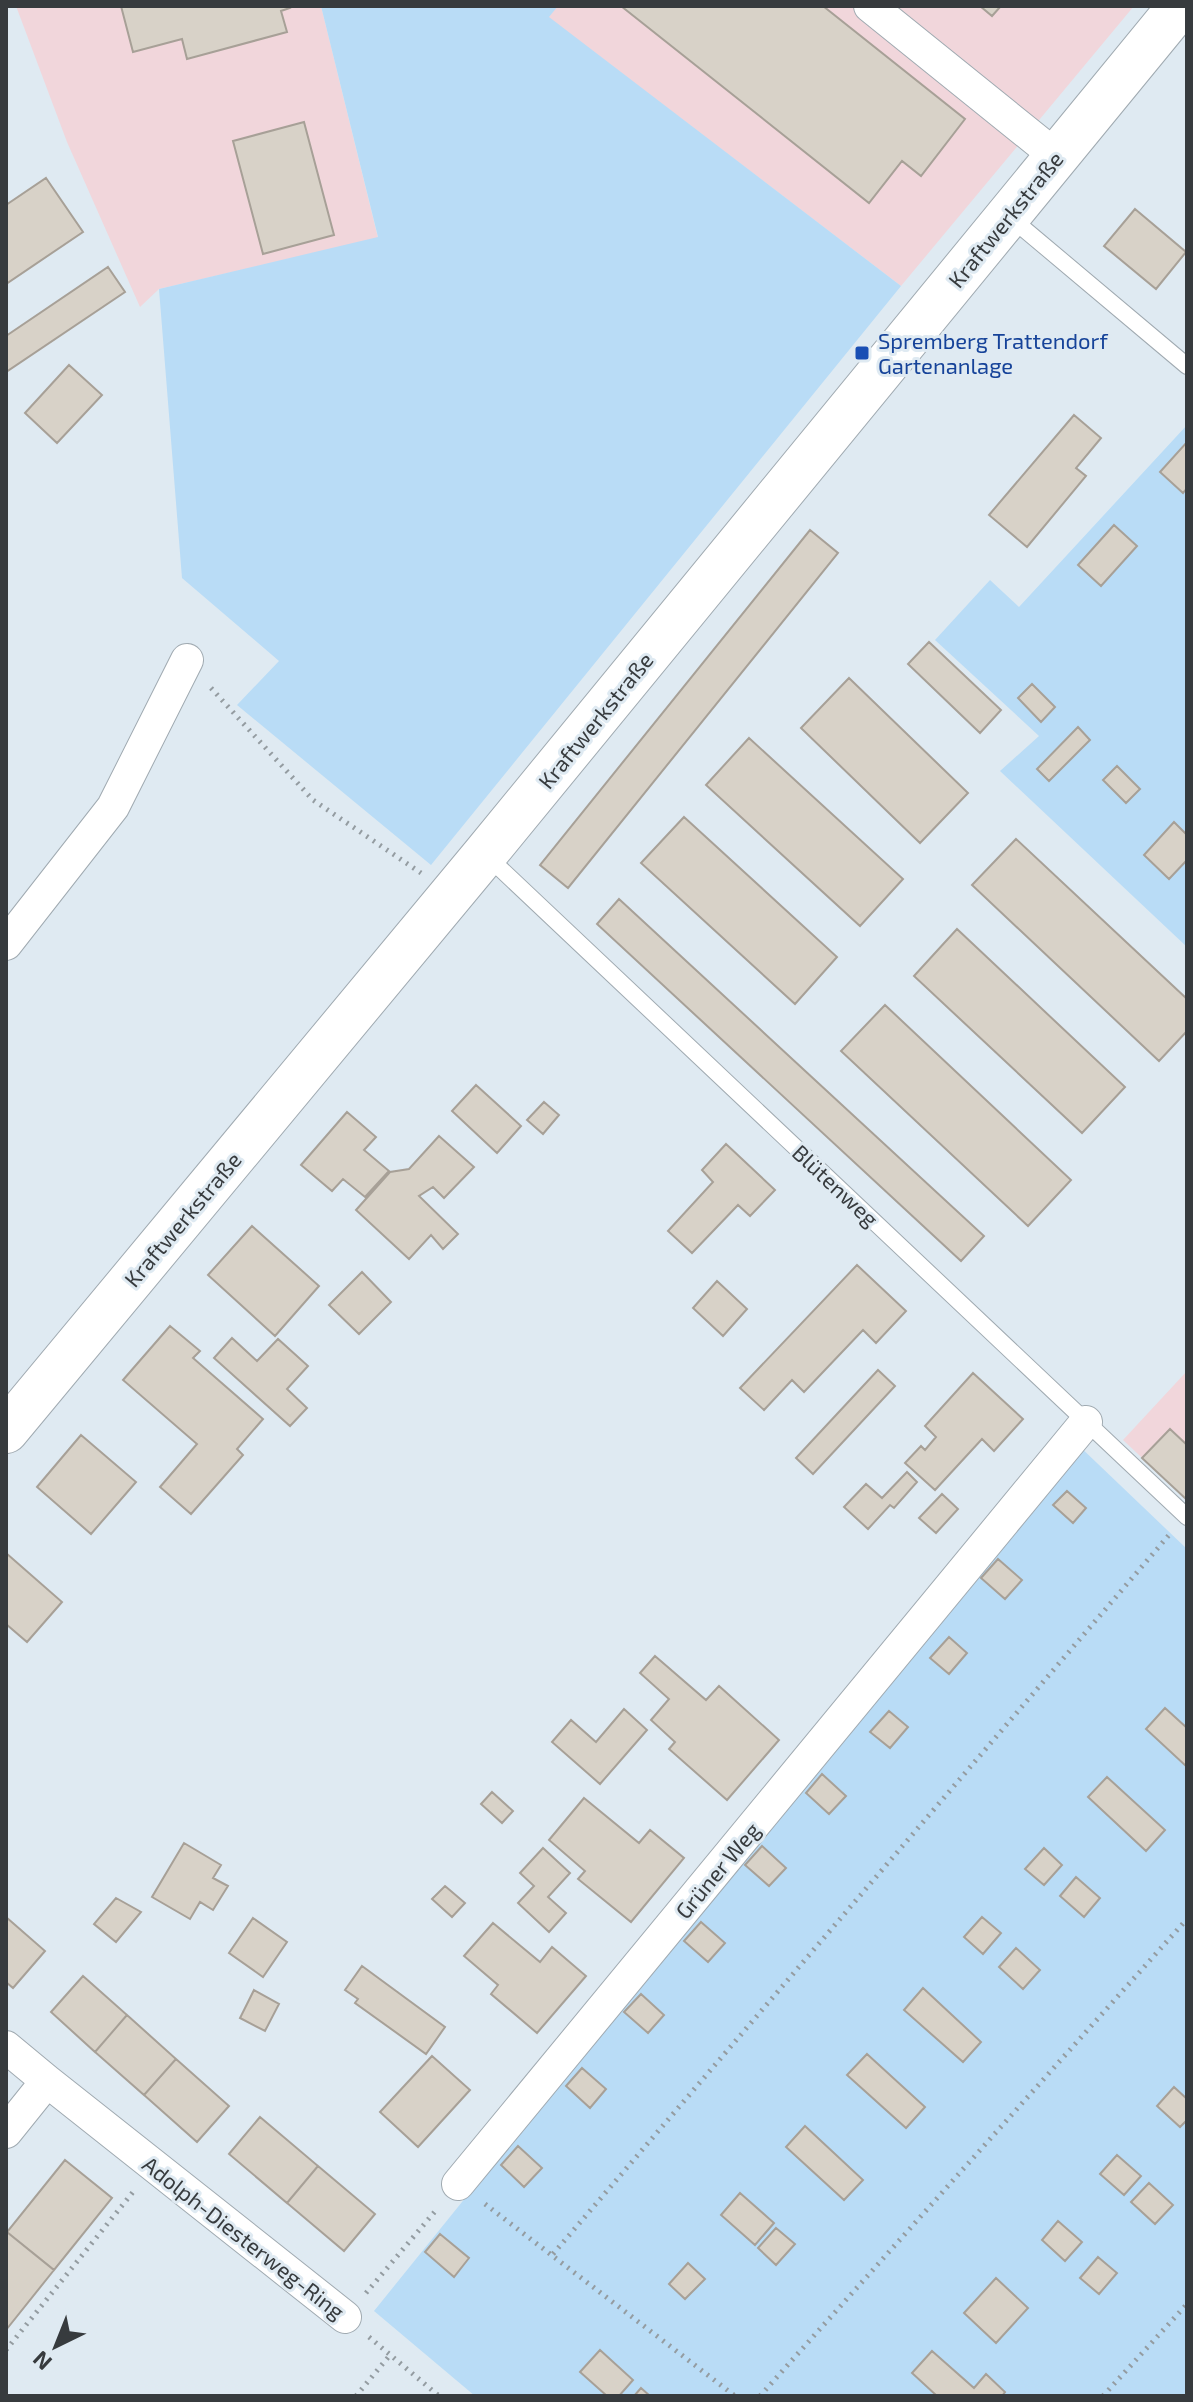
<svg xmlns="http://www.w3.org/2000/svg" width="1193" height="2402" viewBox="0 0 1193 2402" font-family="'Exo 2',sans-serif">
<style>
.industrial{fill:#f1d6db}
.green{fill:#b9dcf6}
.building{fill:#d8d2c8;stroke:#a7a097;stroke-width:2}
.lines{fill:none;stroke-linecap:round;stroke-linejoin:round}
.service-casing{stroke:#a0aab1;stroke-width:18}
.minor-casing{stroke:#a0aab1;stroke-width:34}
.secondary-casing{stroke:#a0aab1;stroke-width:46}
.path{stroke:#949ca1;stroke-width:5;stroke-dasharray:2 6;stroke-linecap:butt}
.service{stroke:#fff;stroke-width:16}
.minor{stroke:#fff;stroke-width:32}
.secondary{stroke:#fff;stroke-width:44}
.transit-dot{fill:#1a4fb4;stroke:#dfeaf2;stroke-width:3}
.labels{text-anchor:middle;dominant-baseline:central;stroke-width:6;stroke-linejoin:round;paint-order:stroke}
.street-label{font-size:22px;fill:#373b3e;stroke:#dfeaf2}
.transit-label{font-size:22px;fill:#164399;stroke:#dfeaf2;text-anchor:start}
</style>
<rect width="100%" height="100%" fill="#dfeaf2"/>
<!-- industrial -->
<path class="industrial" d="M16,6H321L378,238L159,289L140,307L67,142Z
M558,6H1134L901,286L548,17Z
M1187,1371V1500L1123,1440Z"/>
<!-- green -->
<path class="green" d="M321,6H558L549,17L901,286L431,865L237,705L279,661L182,578L159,289L378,237Z
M1187,425V947L1000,771L1039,736L935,640L990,580L1019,607Z
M1075,1442L1187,1549V2396H475L374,2311Z"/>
<!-- building -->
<path class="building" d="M121,6H289L290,8L281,11L287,32L187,59L182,39L133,52Z
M621,6H823L965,119L921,176L902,161L869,203Z
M980,6H1001L992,16Z
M304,122L334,235L263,254L233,141Z
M46,178L83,232L6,284V205Z
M1135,209L1186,252L1156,289L1104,246Z
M108,267L125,292L6,372V336Z
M69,365L102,395L57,443L25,413Z
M1074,415L1101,438L1076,468L1086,476L1027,547L989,515Z
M1187,442V488L1183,493L1160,472Z
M1114,525L1137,546L1101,586L1078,565Z
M810,530L838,553L568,888L540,865Z
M929,642L1001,710L980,733L908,664Z
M849,678L968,793L920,843L801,728Z
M1032,684L1055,707L1041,722L1018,698Z
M1078,727L1090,740L1049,781L1037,769Z
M749,738L903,879L860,926L706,785Z
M1117,766L1140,789L1126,803L1103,780Z
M684,817L837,957L795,1004L641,863Z
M1174,822L1187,835V860L1169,879L1144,855Z
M1016,839L1187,999V1031L1159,1061L972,885Z
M619,899L984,1236L961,1261L597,924Z
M957,929L1125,1087L1082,1133L914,976Z
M885,1005L1071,1180L1028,1226L841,1051Z
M476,1085L521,1126L497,1153L452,1111Z
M544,1102L559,1115L543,1134L527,1120Z
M347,1112L376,1137L364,1150L389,1171L365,1197L343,1179L332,1191L301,1165Z
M439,1136L474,1167L444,1198L433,1187L419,1196L458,1234L443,1249L431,1235L409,1259L356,1210L390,1172L409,1169Z
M726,1144L775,1190L750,1216L738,1205L692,1253L668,1231L713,1182L702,1170Z
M252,1226L319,1286L275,1336L208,1275Z
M857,1265L906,1311L876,1343L863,1330L804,1392L792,1380L764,1410L740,1388Z
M362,1272L391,1302L359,1334L329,1305Z
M717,1281L747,1309L723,1336L693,1308Z
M170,1326L200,1351L193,1358L263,1419L237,1449L243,1455L191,1514L160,1487L197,1444L123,1380Z
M232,1338L257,1361L278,1339L308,1366L287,1389L307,1408L290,1426L214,1358Z
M878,1370L895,1386L813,1474L796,1458Z
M973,1373L1023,1419L994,1451L982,1439L935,1490L905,1463L921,1446L925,1450L936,1437L925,1426Z
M1170,1429L1187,1445V1500L1142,1458Z
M81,1435L136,1482L91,1534L37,1487Z
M907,1472L917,1482L894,1508L890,1505L868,1529L844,1507L866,1484L882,1498Z
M1067,1491L1086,1508L1073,1523L1053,1505Z
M942,1494L958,1509L936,1533L919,1518Z
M6,1553L62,1602L27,1642L6,1624Z
M998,1559L1022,1580L1005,1599L981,1578Z
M949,1637L967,1653L949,1674L930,1658Z
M655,1656L706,1700L719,1686L779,1740L727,1800L669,1749L675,1742L651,1720L669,1699L640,1673Z
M1165,1708L1187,1728V1767L1146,1729Z
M624,1709L647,1730L600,1784L552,1742L571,1720L596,1742Z
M889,1711L908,1727L890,1748L870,1732Z
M822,1774L846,1796L829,1814L806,1793Z
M1107,1777L1165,1830L1146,1851L1088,1797Z
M492,1792L513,1811L502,1823L481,1804Z
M584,1798L639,1843L650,1830L684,1858L631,1922L578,1879L585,1871L549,1840Z
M184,1843L221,1865L213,1878L228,1886L213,1910L200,1902L190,1919L152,1897Z
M762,1846L786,1868L769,1886L745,1865Z
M543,1848L570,1873L548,1897L566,1913L549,1932L518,1903L534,1886L520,1873Z
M1044,1848L1062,1865L1044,1885L1025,1869Z
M1076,1877L1100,1898L1084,1917L1060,1896Z
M445,1886L465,1903L452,1917L432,1899Z
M116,1898L141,1912L116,1942L94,1924Z
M6,1917L45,1951L13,1988L6,1982Z
M982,1917L1001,1933L983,1954L964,1937Z
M253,1918L287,1942L263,1977L229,1953Z
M701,1922L725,1943L708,1962L684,1941Z
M493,1923L540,1962L552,1947L586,1976L537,2033L491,1994L498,1985L464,1956Z
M1016,1948L1040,1970L1023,1989L999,1967Z
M362,1966L445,2027L426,2054L355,2003L358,1999L345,1990Z
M83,1976L127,2015L95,2052L51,2012Z
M923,1988L981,2042L963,2062L904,2010Z
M254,1990L279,2004L265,2031L240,2018Z
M641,1994L664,2015L648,2033L624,2012Z
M127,2015L176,2059L144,2095L95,2052Z
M867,2054L925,2107L906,2128L847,2075Z
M432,2056L470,2090L418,2147L380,2112Z
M176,2059L229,2106L197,2142L144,2095Z
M582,2068L606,2089L590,2108L566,2086Z
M1174,2087L1187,2099V2120L1180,2127L1157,2106Z
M260,2117L318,2166L287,2203L229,2154Z
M805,2126L863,2180L844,2200L786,2147Z
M518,2146L542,2168L524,2187L501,2165Z
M1117,2155L1141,2176L1124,2195L1100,2174Z
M65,2160L112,2198L54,2270L7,2232Z
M318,2166L375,2214L344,2251L287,2203Z
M1149,2183L1173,2205L1155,2224L1131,2202Z
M740,2193L774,2223L755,2245L721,2215Z
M1058,2221L1082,2242L1065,2261L1042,2240Z
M776,2228L795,2244L776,2265L758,2248Z
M7,2232L54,2270L6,2330V2234Z
M440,2234L469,2258L454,2277L425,2252Z
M1098,2257L1117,2273L1099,2294L1080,2278Z
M688,2263L705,2279L685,2299L669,2284Z
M996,2278L1028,2308L996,2343L964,2313Z
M600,2350L633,2380L619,2396H607L580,2372Z
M932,2351L974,2388L986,2374L1005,2392L1002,2396H937L912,2373Z
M641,2388L650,2396H634Z"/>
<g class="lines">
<defs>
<path id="service" d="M1011,218L1187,366
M486,855L1187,1517"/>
<path id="minor" d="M870,6L1056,156
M6,944L113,807L187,660
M6,2047L47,2081L6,2132
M47,2081L345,2317
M458,2184L1086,1422"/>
<path id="secondary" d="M6,1431L485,854L1180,6"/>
</defs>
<!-- service casing -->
<use href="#service" class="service-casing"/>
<!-- minor casing -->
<use href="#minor" class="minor-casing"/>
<!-- secondary casing -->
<use href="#secondary" class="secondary-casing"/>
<!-- path -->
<path class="path" d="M211,688L313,800L421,873
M485,2204L735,2396
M553,2254L1169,1535
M366,2293L437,2209
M369,2337L439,2396
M6,2350L133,2192
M356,2396L390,2355
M760,2396L1187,1919
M1103,2396L1187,2304"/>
<!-- service -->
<use href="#service" class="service"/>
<!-- minor -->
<use href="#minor" class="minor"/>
<!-- secondary -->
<use href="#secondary" class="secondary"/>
</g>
<!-- markers -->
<rect class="transit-dot" x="854" y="345" width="16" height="16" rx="4"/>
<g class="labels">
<!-- street labels -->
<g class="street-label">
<text transform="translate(1005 219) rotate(-51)">Kraftwerkstraße</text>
<text transform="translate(595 720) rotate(-51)">Kraftwerkstraße</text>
<text transform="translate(836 1185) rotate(43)">Blütenweg</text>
<text transform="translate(182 1219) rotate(-50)">Kraftwerkstraße</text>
<text transform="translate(717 1870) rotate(-50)">Grüner Weg</text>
<text transform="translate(244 2237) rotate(38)">Adolph-Diesterweg-Ring</text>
</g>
<!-- transit labels -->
<g class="transit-label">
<text x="878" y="340">Spremberg Trattendorf<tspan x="878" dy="25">Gartenanlage</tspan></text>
</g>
</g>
<!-- border -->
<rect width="1193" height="2402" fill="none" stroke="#373b3e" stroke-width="16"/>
<!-- north arrow -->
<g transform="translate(56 2346) rotate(223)" stroke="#dfeaf2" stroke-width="6" paint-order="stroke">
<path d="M0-6L14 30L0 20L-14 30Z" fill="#373b3e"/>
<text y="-12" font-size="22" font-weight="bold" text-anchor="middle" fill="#373b3e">N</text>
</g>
</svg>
